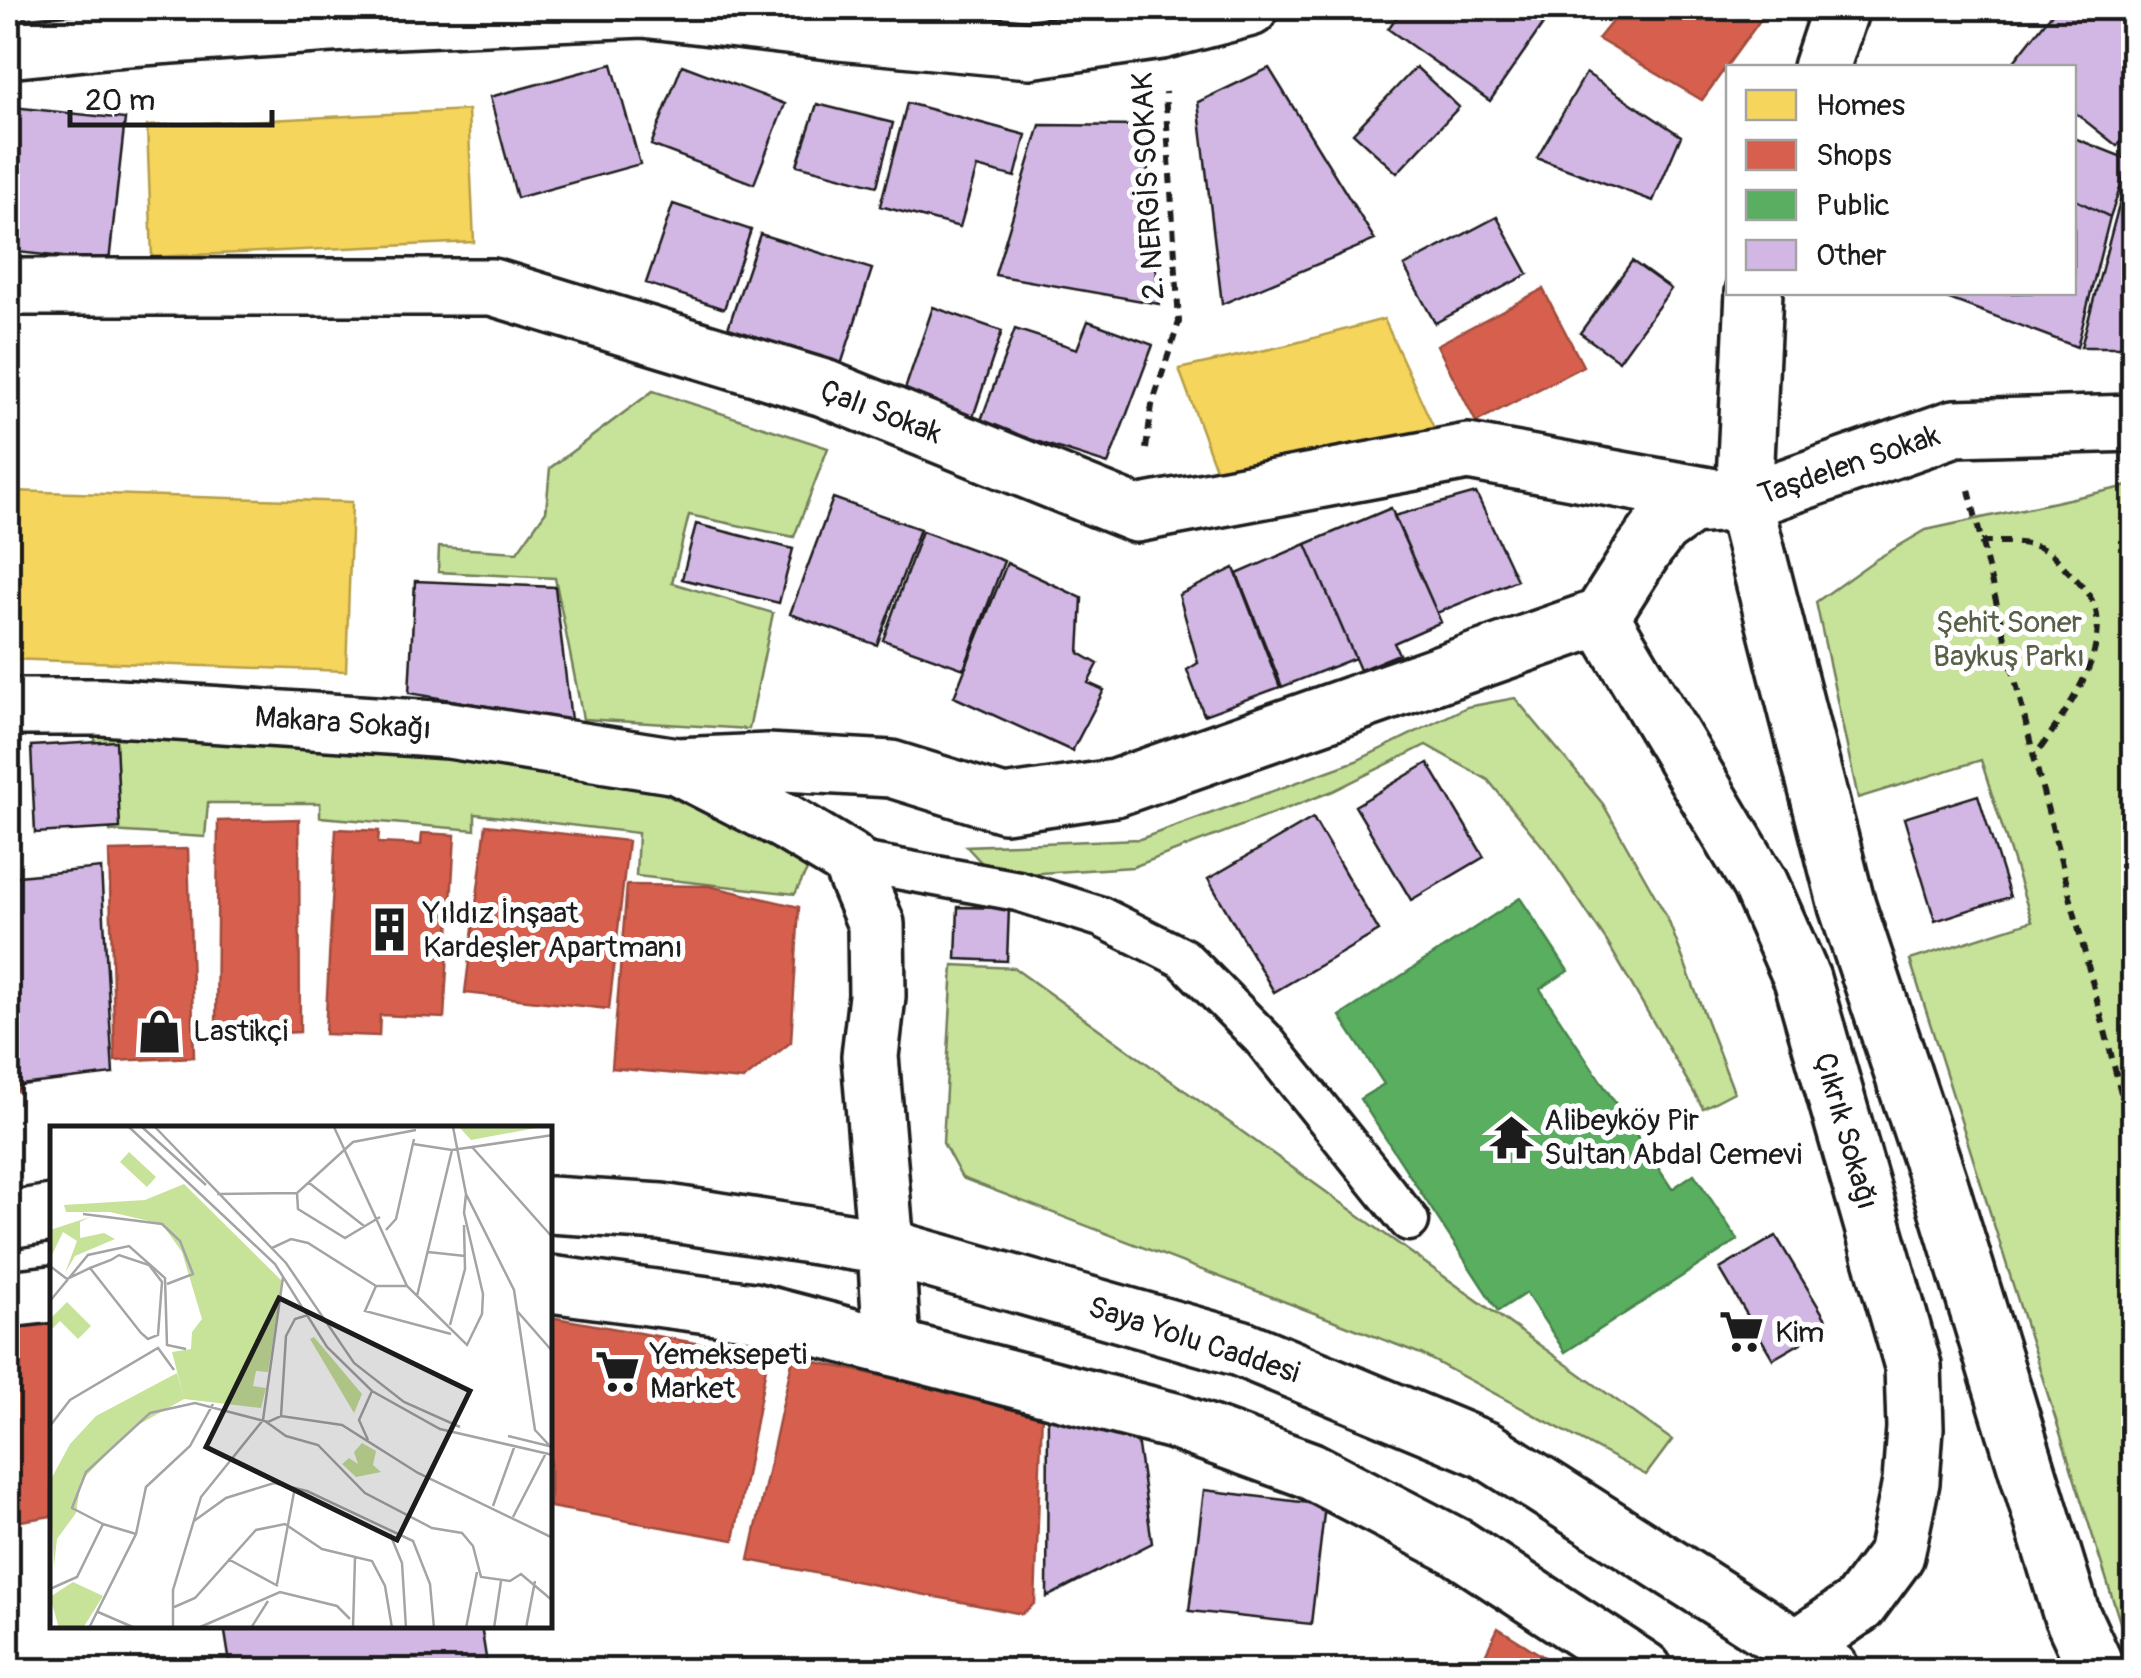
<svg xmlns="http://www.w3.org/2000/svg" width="2141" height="1678" viewBox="0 0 2141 1678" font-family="Pangolin,sans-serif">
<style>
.green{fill:#c7e299;stroke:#727f5a;stroke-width:2.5}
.homes{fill:#f6d55c;stroke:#b59e49;stroke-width:2.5}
.shops{fill:#d6604d;stroke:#9e4c3e;stroke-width:2.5}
.public{fill:#5aae61;stroke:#47824c;stroke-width:2.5}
.building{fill:#d2b7e5;stroke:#1c1c1c;stroke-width:2.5}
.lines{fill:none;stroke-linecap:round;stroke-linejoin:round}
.lane-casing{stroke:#1c1c1c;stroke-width:45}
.street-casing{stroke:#1c1c1c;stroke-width:62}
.secondary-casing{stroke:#1c1c1c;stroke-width:62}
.path{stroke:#1c1c1c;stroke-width:6;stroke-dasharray:10 8;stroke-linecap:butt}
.lane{stroke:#fff;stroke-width:38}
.street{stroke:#fff;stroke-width:55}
.secondary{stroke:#fff;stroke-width:55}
.labels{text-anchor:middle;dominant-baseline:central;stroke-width:10;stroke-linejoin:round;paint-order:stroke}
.street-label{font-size:30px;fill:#1c1c1c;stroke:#fff}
.park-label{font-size:30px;fill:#586148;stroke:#fff}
.poi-label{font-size:30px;fill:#1c1c1c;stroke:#fff;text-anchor:start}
.inset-road{fill:none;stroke:#a4a4a4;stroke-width:2.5}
.view{fill:#1c1c1c;fill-opacity:0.15;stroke:#1c1c1c;stroke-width:5}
.inset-edge{fill:none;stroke:#1c1c1c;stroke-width:5}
</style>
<rect width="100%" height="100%" fill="#fff"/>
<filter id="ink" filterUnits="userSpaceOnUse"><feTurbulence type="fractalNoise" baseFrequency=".01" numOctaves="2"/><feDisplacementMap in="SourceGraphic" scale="20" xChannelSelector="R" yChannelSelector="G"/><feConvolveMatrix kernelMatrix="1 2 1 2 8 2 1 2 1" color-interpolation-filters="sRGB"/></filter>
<g filter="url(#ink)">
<!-- green -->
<path class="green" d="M653,391L828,448L794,537L689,515L672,583L773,613L749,729L583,719L555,578L438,572L439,547L517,552L546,511L550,468Z
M2133,485H2134L2133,1663L1910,960L2032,921L1981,760L1858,798L1816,602L1875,560L1926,530Z
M1515,698L1603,804L1667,917L1734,1092L1703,1108L1607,942L1544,848L1488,780L1426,745L1333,791L1133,867L994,876L966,846L1140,839L1356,761L1467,707Z
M91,716L596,761L810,864L795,894L636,876L638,833L475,814V830L320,817V803H208L205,837L110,831Z
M953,965L1014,968L1672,1440L1646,1475L1421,1354L962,1178L943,1143Z"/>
<!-- homes -->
<path class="homes" d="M468,110L474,242L152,257L147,126Z
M1384,319L1439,439L1220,480L1179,369L1288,345Z
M12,491L352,502L346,671L8,659Z"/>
<!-- shops -->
<path class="shops" d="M1623,8H1745L1761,19L1702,100L1598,39Z
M1543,289L1583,366L1476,422L1437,345Z
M299,819L300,1032L216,1036L218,821Z
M486,825L628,841L609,1009L465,993Z
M336,829L379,831L378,843L421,845L422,833L455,835L444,1018L380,1015L379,1036L325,1034Z
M188,849L194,1057L115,1061L109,851Z
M627,885L709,886L799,907L791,1042L743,1080L612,1068Z
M8,976L18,1091L8,1092Z
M550,1317L768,1356L734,1540L550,1507Z
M52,1320V1516L8,1523V1324Z
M793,1357L1042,1411L1035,1603L1022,1614L749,1560Z
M1498,1628L1565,1670H1478Z"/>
<!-- public -->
<path class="public" d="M1520,898L1568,971L1540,989L1672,1189L1694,1174L1738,1240L1565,1352L1526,1293L1498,1311L1360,1099L1384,1084L1340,1016Z"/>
<!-- building -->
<path class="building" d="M1403,8H1528L1546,20L1490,101L1388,29Z
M2056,8H2122L2134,17V125L2117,146L2074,112V68H2016L2012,64Z
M612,64L640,164L517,198L490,97Z
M682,65L785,104L754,184L651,145Z
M1416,67L1459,107L1397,173L1353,133Z
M1269,68L1375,240L1222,304L1198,102Z
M1586,73L1681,136L1653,201L1537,158Z
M907,103L1026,135L1015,177L977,167L960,227L880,206Z
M817,104L893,123L877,186L797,165Z
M13,107L125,119L109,262L8,251V156Z
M1040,125L1144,126L1159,304L995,275Z
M2074,138L2130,160L2110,217L2074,199Z
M2127,175H2134V347H2081Z
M2074,199L2110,217L2077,347L1936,294L2074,292Z
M673,204L751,230L724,309L646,283Z
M1497,217L1528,274L1435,323L1404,266Z
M760,234L872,269L840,368L727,331Z
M1632,261L1671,289L1619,361L1580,333Z
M933,307L1002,331L972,420L901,401Z
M1088,321L1153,345L1108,464L980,423L1015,329L1077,349Z
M1476,493L1517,580L1437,613L1394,516Z
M833,498L920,529L877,645L790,614Z
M1391,508L1441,622L1394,643L1399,654L1360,670L1306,544Z
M696,524L793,549L779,603L682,579Z
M922,531L1004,561L964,669L883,640Z
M1306,544L1355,658L1282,687L1237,574Z
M1007,563L1082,598L1079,653L1098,664L1088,683L1104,690L1072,751L954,697Z
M1234,568L1280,687L1204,715L1187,670L1198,663L1179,595Z
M415,581L555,587L571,720L409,693Z
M116,741L120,828L35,833L31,746Z
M1428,763L1484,857L1411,900L1355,806Z
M1978,795L2010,897L1935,921L1904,818Z
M1313,818L1379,931L1274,992L1208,879Z
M101,868L113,1074L20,1085L8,926V877Z
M958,907L1009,908L1007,961L956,959Z
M1776,1236L1830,1326L1773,1359L1720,1269Z
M1048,1413L1137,1439L1152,1543L1047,1597Z
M1204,1490L1325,1505L1311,1624L1189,1611Z
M224,1626H481L488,1670H231Z"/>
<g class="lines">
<defs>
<path id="lane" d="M849,860L1018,891L1101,917L1183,958L1263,1039L1409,1221"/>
<path id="street" d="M8,50L114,39L374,21L643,9L829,31L1029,50L1161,31L1250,8
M1821,68L1841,8
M8,287H492L824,388L1136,514L1468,452L1726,499
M1744,502L1754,292
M1601,617L1760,884L1802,979L1913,1366L1915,1428L1911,1482L1896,1555L1859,1605L1797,1648
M8,707H102L449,730L677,766L767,762L891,769L1004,804L1115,788L1601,617L1643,551L1661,527L1690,506L1744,502L1955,428L2134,423
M679,767L784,821L849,860L876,924L877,996L870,1056L886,1247"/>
<path id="secondary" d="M1744,502L1847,906L1939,1182L2072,1616L2097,1670
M550,1205L661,1212L886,1247L1240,1348L1486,1450L1831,1670
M8,1220L52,1213
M886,1247L892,1346
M550,1284L753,1311L1174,1421L1309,1470L1457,1547L1644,1670
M8,1299L52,1294"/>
</defs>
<!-- lane casing -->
<use href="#lane" class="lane-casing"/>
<!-- street casing -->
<use href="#street" class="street-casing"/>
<!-- secondary casing -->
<use href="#secondary" class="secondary-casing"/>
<!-- path -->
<path class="path" d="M1146,449L1152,405L1179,322L1165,92
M1969,490L2034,757L2134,1143
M1981,542C2003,542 2031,540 2050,553C2058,559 2065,569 2072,575C2080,583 2091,596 2095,607C2110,655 2061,719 2035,756"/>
<!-- lane -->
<use href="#lane" class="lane"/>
<!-- street -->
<use href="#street" class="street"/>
<!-- secondary -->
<use href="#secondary" class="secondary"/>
</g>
</g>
<!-- icons -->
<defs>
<symbol id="building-bare" viewBox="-9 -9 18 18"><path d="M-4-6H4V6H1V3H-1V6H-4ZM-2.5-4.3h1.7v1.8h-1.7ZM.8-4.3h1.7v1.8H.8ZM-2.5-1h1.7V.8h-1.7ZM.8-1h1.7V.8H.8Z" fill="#1c1c1c" stroke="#fff" stroke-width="2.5" paint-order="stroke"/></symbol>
<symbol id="shop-bare" viewBox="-9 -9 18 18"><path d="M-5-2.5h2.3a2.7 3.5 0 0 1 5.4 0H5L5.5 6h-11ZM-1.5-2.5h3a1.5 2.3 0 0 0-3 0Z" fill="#1c1c1c" stroke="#fff" stroke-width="2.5" paint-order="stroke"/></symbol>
<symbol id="temple-bare" viewBox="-9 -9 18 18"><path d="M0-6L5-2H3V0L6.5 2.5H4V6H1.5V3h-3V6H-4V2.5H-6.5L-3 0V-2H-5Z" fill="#1c1c1c" stroke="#fff" stroke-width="2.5" paint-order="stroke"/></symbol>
<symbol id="supermarket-bare" viewBox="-9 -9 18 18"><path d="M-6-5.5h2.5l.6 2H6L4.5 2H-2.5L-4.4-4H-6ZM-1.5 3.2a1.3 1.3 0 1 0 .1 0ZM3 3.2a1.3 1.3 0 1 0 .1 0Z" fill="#1c1c1c" stroke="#fff" stroke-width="2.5" paint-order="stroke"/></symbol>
</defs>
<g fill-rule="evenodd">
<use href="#building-bare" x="358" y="898" width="63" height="63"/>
<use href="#shop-bare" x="128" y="1000" width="63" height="63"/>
<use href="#temple-bare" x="1480" y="1106" width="63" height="63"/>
<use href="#supermarket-bare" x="1710" y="1300" width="63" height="63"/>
<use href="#supermarket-bare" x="586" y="1340" width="63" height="63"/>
</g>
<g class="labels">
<!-- street labels -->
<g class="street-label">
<text transform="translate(1148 186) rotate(-93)">2. NERGİS SOKAK</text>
<text transform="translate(881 412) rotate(21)">Çalı Sokak</text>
<text transform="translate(1849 465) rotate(-19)">Taşdelen Sokak</text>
<text transform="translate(343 723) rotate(4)">Makara Sokağı</text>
<text transform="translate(1846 1131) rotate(74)">Çıkrık Sokağı</text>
<text transform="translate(1194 1340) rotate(18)">Saya Yolu Caddesi</text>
</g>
<!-- park labels -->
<g class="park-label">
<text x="2009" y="622">Şehit Soner<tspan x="2009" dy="34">Baykuş Parkı</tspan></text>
</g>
<!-- poi labels -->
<g class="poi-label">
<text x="423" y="913">Yıldız İnşaat<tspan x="423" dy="34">Kardeşler Apartmanı</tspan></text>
<text x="193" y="1031">Lastikçi</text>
<text x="1544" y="1120">Alibeyköy Pir<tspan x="1544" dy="34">Sultan Abdal Cemevi</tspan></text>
<text x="1775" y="1332">Kim</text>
<text x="650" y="1354">Yemeksepeti<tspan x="650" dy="34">Market</tspan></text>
</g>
</g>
<!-- overview -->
<g transform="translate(50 1126)">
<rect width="502" height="502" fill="#fff"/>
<path d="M409,1H491L421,14ZM79,26L106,51L97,61L70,36ZM134,58L232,155L218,246L206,245L203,260L216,262L211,282L134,273L81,303L31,355L26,387L7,413L4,440L0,355L20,318L46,290L127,247L134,272L122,226L141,223L142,206L152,193L132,126L112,98L60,86H16L14,79L95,74ZM40,91L30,96V112L54,107L65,113L25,130L15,147L27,115L13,106L0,133V104ZM17,176L41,200L28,213L10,195L0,205V193ZM264,211L312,268L304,287L260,213ZM312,317L326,325L323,339L331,346L306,351L292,338L299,332L308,338L304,326ZM23,456L53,470L33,502H9L0,471Z" fill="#c7e299"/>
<path class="inset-road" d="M79,1L225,138L277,221L322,265L390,303L503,329M92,1L156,59M105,1L236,137L304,237L354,276L410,301M284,1L357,160L417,219L432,188L433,168L414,87L416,68M403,1L416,68L464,164L485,304L499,319M363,18L402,24L503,9M422,21L503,112M258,56L314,100M167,68L247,67M33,88L112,98L130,115L143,148L117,158M330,91L295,112L248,83L247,67L303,16L366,4M336,104L346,93L364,13M222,122L241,113L258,117L326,160M378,126L415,130M0,140L17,153L40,142L61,134L69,129L99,139L112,156L108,209L98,213L91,207L40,142M357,160H326L315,185L401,208M367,170L402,24M0,175L38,129L79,120L115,152L117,219L136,223M468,186L503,226M400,199L415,143L414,99M231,290L236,210L245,193L258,189M215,295L236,310L268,319L315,367L382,402L412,407L423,420L431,451L460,455L471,448L503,475M0,300L20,274L108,222L124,244M458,310L503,321M318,314L309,294L322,265M443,380L465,319M463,391L496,327M144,395L176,372L224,357L257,365L363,415L380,458L384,502M53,398L22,382L36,346L100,287L145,277L218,296L231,290L292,299L368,347L503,412M340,408L352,437L356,502M178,433L228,460M227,458L245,361M0,463L27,451L53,398L86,408M122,482L145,472L206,404L235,398L272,423L322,435L335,460L342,502M48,486L85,502M39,502L86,408L96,361L140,320L163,278M123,502V464L151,371L213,294L233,151M148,502L230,466L287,480L300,493M201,502L218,475M303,502L305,431M416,502L427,446M444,502L451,455M476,502L485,455"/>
<path class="view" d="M229,172L420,265L347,414L156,321Z"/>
<rect width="502" height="502" class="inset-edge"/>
</g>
<!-- margin -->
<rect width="2141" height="1678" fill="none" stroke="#fff" stroke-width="40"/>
<rect x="20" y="20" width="2101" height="1638" fill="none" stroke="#1c1c1c" stroke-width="4" filter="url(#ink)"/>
<!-- legend -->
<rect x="1726" y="65" width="350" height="230" fill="#ffffff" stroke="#a4a4a4" stroke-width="2.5"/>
<rect x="1746" y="90" width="50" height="30" fill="#f6d55c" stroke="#a4a4a4" stroke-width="2.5"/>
<text x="1816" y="115" font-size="30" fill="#1c1c1c">Homes</text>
<rect x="1746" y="140" width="50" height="30" fill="#d6604d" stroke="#a4a4a4" stroke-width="2.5"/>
<text x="1816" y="165" font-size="30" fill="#1c1c1c">Shops</text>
<rect x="1746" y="190" width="50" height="30" fill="#5aae61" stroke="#a4a4a4" stroke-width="2.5"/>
<text x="1816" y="215" font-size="30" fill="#1c1c1c">Public</text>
<rect x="1746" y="240" width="50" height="30" fill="#d2b7e5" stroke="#a4a4a4" stroke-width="2.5"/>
<text x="1816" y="265" font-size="30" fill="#1c1c1c">Other</text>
<!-- scale -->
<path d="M70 110v15h202v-15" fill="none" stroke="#1c1c1c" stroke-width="5"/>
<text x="85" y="110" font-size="30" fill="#1c1c1c" stroke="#ffffff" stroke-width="8" paint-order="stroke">20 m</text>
</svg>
